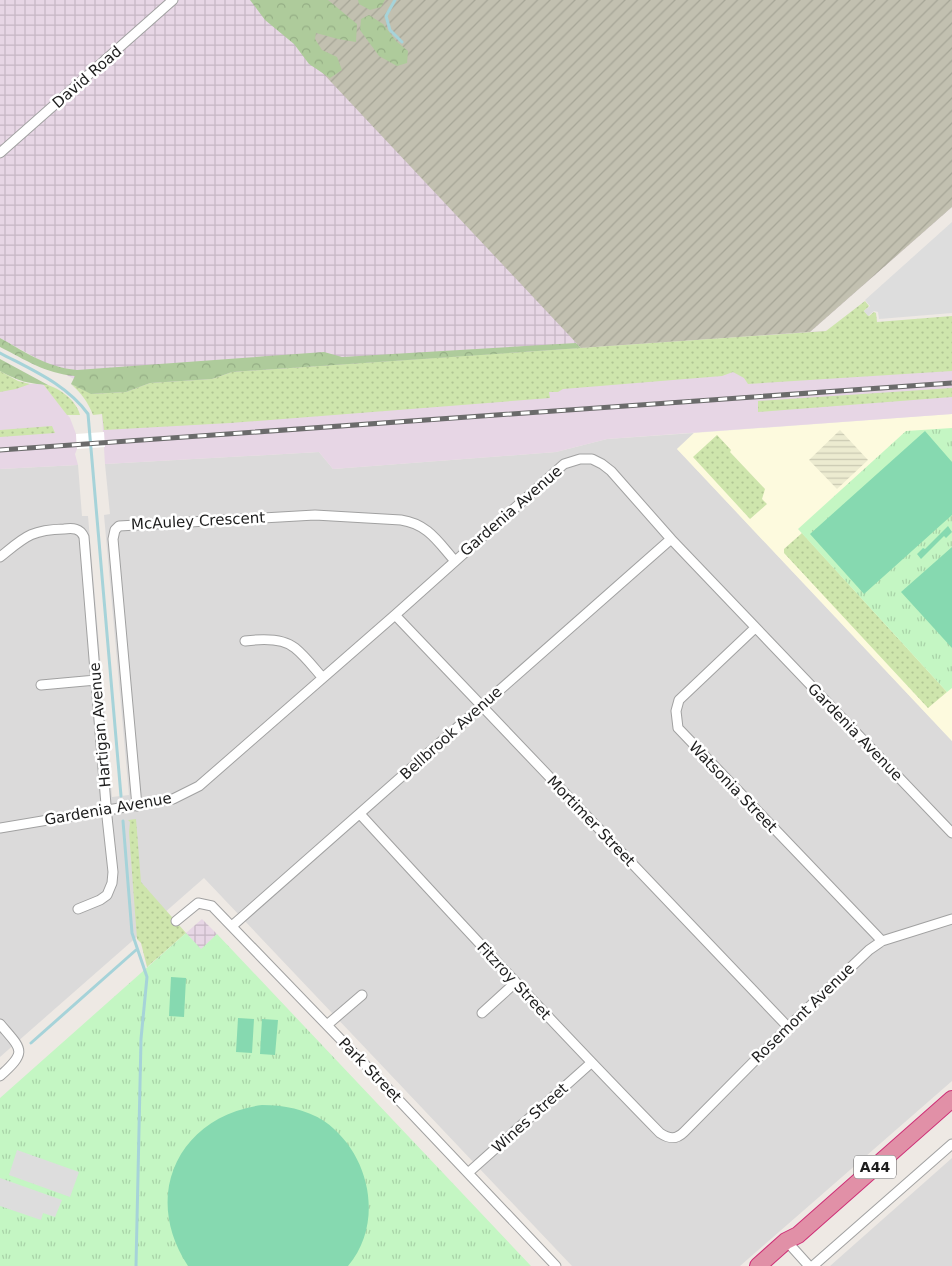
<svg xmlns="http://www.w3.org/2000/svg" width="952" height="1266" viewBox="0 0 952 1266" font-family="'DejaVu Sans',sans-serif">
<style>
.residential{fill:#dbdada}
.industrial{fill:url(#industrial-grid)}
.education{fill:#fdfade}
.railway{fill:#e7d6e5}
.construction{fill:url(#construction-furrows)}
.farmland{fill:url(#farmland-rules)}
.grass{fill:url(#grass-dots)}
.forest{fill:url(#forest-crowns)}
.park{fill:url(#park-tufts)}
.pitch{fill:#86d9b0}
.parking{fill:#ddd}
.pier{fill:#fff}
.lines{fill:none;stroke-linecap:round;stroke-linejoin:round}
.stream{stroke:#a6d3d9;stroke-width:3}
.street-casing{stroke:#a1a1a1;stroke-width:11}
.highway-casing{stroke:#ce2e76;stroke-width:18}
.street{stroke:#fff;stroke-width:9}
.highway{stroke:#e190a7;stroke-width:16}
.rail-casing{stroke:#6b6b6b;stroke-width:5}
.rail{stroke:#fff;stroke-width:3;stroke-dasharray:9;stroke-linecap:butt}
.labels{text-anchor:middle;dominant-baseline:central;stroke-width:5;stroke-linejoin:round;paint-order:stroke}
.shield{fill:#fff;stroke:#616161;stroke-width:1}
.shield-label{font-size:14px;font-weight:bold;fill:#1d1d1d}
.street-label{font-size:15px;fill:#1d1d1d;stroke:#fff}
</style>
<defs>
<pattern id="industrial-grid" width="8" height="8" patternUnits="userSpaceOnUse" patternTransform="scale(1.25)"><rect width="8" height="8" fill="#e7d6e5"/><path d="M0 4h8M4 0v8" fill="none" stroke="#c6b7c4"/></pattern>
<pattern id="construction-furrows" width="10" height="10" patternUnits="userSpaceOnUse" patternTransform="scale(1.25)"><rect width="10" height="10" fill="#c2c0b0"/><path d="M-1 1l2-2M0 10L10 0M9 11l2-2" fill="none" stroke="#a6a597"/></pattern>
<pattern id="farmland-rules" width="6" height="5" patternUnits="userSpaceOnUse" patternTransform="scale(1.25)"><rect width="6" height="5" fill="#ecebd0"/><path d="M0 2.5h6" fill="none" stroke="#cac9b2"/></pattern>
<pattern id="grass-dots" width="8" height="8" patternUnits="userSpaceOnUse" patternTransform="scale(1.25)"><rect width="8" height="8" fill="#cee5ac"/><path d="M2 2h.1M6 6h.1" fill="none" stroke="#b0c494" stroke-width="1.8" stroke-linecap="round"/></pattern>
<pattern id="forest-crowns" width="20" height="18" patternUnits="userSpaceOnUse" patternTransform="scale(1.25)"><rect width="20" height="18" fill="#aecb9b"/><path d="M2 6a3 3 0 1 1 6 0M12 15a3 3 0 1 1 6 0" fill="none" stroke="#95ae85"/></pattern>
<pattern id="park-tufts" width="24" height="20" patternUnits="userSpaceOnUse" patternTransform="scale(1.25)"><rect width="24" height="20" fill="#c4f6c3"/><path d="M3 7l-1-3M5 7V3M7 7l1-3M15 17l-1-3M17 17v-4M19 17l1-3" fill="none" stroke="#a8d2a7"/></pattern>
</defs>
<rect width="100%" height="100%" fill="#eee9e4"/>
<!-- residential -->
<path class="residential" d="M694,433L677,449L952,741V1081L740,1266H572L204,878L0,1057V469L78,465L82,516H88L112,797L129,795L104,515L110,514L105,464L319,452L333,469L556,452L607,439Z
M952,1158V1266H830Z"/>
<!-- industrial -->
<path class="industrial" d="M0,0H952V207L810,332L81,383L0,338Z
M202,919L217,934L201,950L186,933Z"/>
<!-- education -->
<path class="education" d="M952,414V741L677,449L694,433Z"/>
<!-- railway -->
<path class="railway" d="M952,322V414L607,439L556,452L333,469L319,452L105,464L101,400L71,384Z
M19,384H43L70,418L76,434L77,449L75,454L78,465L0,469V388Z"/>
<!-- construction -->
<path class="construction" d="M254,0H952V207L810,332L581,348Z"/>
<!-- farmland -->
<path class="farmland" d="M840,430L868,460L837,489L809,460Z"/>
<!-- grass -->
<path class="grass" d="M865,301L869,306L864,311L869,316L874,312L876,313L877,322L952,316V371L748,384L744,378L733,372L722,376L563,389L558,392H549L550,398L230,423L104,430L102,414L93,415C88,402 81,393 71,384L92,394L126,392L150,383L212,379L232,372L826,331Z
M0,371L18,381L30,384L16,389L0,392Z
M43,384C58,386 77,401 80,415H67Z
M952,388V397L758,412V401Z
M52,426L55,433L0,437V430Z
M717,435L731,450L730,452L765,489L762,499L767,504L750,519L693,457Z
M802,533L947,692L928,708L784,553V549Z
M136,819L141,882L186,933L147,967L141,943L137,939L129,832L130,822L128,820Z"/>
<!-- forest -->
<path class="forest" d="M250,0H328L357,24L356,42L338,39L316,33L315,39L322,50L337,57L342,70L330,78L309,64L294,44L265,20Z
M358,0H385L381,7L370,10L359,4Z
M369,15L383,24L396,41L408,51L407,63L397,66L379,56L360,30L361,19Z
M0,338C27,353 46,367 77,370L324,352L342,357L576,343L581,348L232,372L212,379L150,383L126,392L91,394L71,384L75,376C44,373 26,360 0,347Z
M0,359L48,385C26,383 21,382 0,371Z"/>
<!-- park -->
<path class="park" d="M952,428V688L947,692L798,529L906,431Z
M186,933L201,949L217,934L531,1266H0V1098Z"/>
<!-- pitch -->
<path class="pitch" d="M925,431L952,462V515L864,594L810,534Z
M948,526L952,532L946,538L944,536L921,559L917,554L923,548L925,549Z
M952,547V648L901,592Z
M171,977L186,978L184,1017L169,1016Z
M238,1018L254,1019L252,1053L236,1052Z
M262,1019L278,1020L275,1055L260,1054Z
M262,1105C284,1105 305,1109 324,1121C370,1153 385,1222 348,1266H188C141,1195 179,1116 262,1105Z"/>
<!-- parking -->
<path class="parking" d="M952,222V313L879,319L878,312L874,311L868,316L864,311L870,306L865,300Z
M17,1150L79,1172L70,1197L9,1175Z
M0,1178L62,1200L55,1217L43,1213L41,1220L0,1206Z"/>
<!-- pier -->
<path class="pier" d="M104,432L105,447L77,449L76,434Z"/>
<g class="lines">
<!-- stream -->
<path class="stream" d="M395,0L386,16L390,30L402,42
M0,353C32,370 66,384 88,414L121,796
M123,821L132,933L147,977L141,1039L136,1266
M31,1043L136,950"/>
<defs>
<path id="street" d="M0,153L173,0
M0,557C25,537 30,530 64,529C73,528 80,528 84,537L107,817L113,872L112,883L107,895L100,900L78,909
M395,615L788,1027
M755,628L679,700L676,711L678,728L882,941
M245,641C260,639 283,638 295,648C305,656 314,668 322,677
M41,685L96,680
M137,806L113,539L115,530L119,526L315,515L401,520C428,524 438,542 455,561
M360,814C459,922 558,1029 660,1133C669,1139 676,1140 684,1132L788,1027L869,950L882,941L952,919
M0,828L173,799L199,786L395,615L564,464L580,459H592L602,464L611,471L671,539L952,833
M176,921L198,903L212,906L376,1076L556,1266
M232,926L671,539
M482,1013L515,983
M0,1024C22,1050 28,1051 0,1076
M327,1025L362,995
M468,1173L591,1063
M791,1246L809,1266
M813,1266L952,1144"/>
<path id="highway" d="M758,1266L786,1241L798,1235L952,1099"/>
</defs>
<!-- street casing -->
<use href="#street" class="street-casing"/>
<!-- highway casing -->
<use href="#highway" class="highway-casing"/>
<!-- street -->
<use href="#street" class="street"/>
<!-- highway -->
<use href="#highway" class="highway"/>
<defs>
<path id="rail" d="M0,450L952,383"/>
</defs>
<!-- rail casing -->
<use href="#rail" class="rail-casing"/>
<!-- rail -->
<use href="#rail" class="rail"/>
</g>
<g class="labels">
<!-- shield labels -->
<rect class="shield" x="854" y="1155.5" width="42" height="23" rx="4"/>
<g class="shield-label">
<text x="875" y="1167">A44</text>
</g>
<!-- street labels -->
<g class="street-label">
<text transform="translate(87 77) rotate(-41)">David Road</text>
<text transform="translate(511 511) rotate(-41)">Gardenia Avenue</text>
<text transform="translate(198 521) rotate(-3)">McAuley Crescent</text>
<text transform="translate(100 725) rotate(-95)">Hartigan Avenue</text>
<text transform="translate(855 732) rotate(46)">Gardenia Avenue</text>
<text transform="translate(451 733) rotate(-42)">Bellbrook Avenue</text>
<text transform="translate(733 787) rotate(46)">Watsonia Street</text>
<text transform="translate(108 809) rotate(-10)">Gardenia Avenue</text>
<text transform="translate(591 821) rotate(46)">Mortimer Street</text>
<text transform="translate(514 981) rotate(47)">Fitzroy Street</text>
<text transform="translate(803 1013) rotate(-44)">Rosemont Avenue</text>
<text transform="translate(370 1070) rotate(46)">Park Street</text>
<text transform="translate(530 1118) rotate(-42)">Wines Street</text>
</g>
</g>
</svg>
